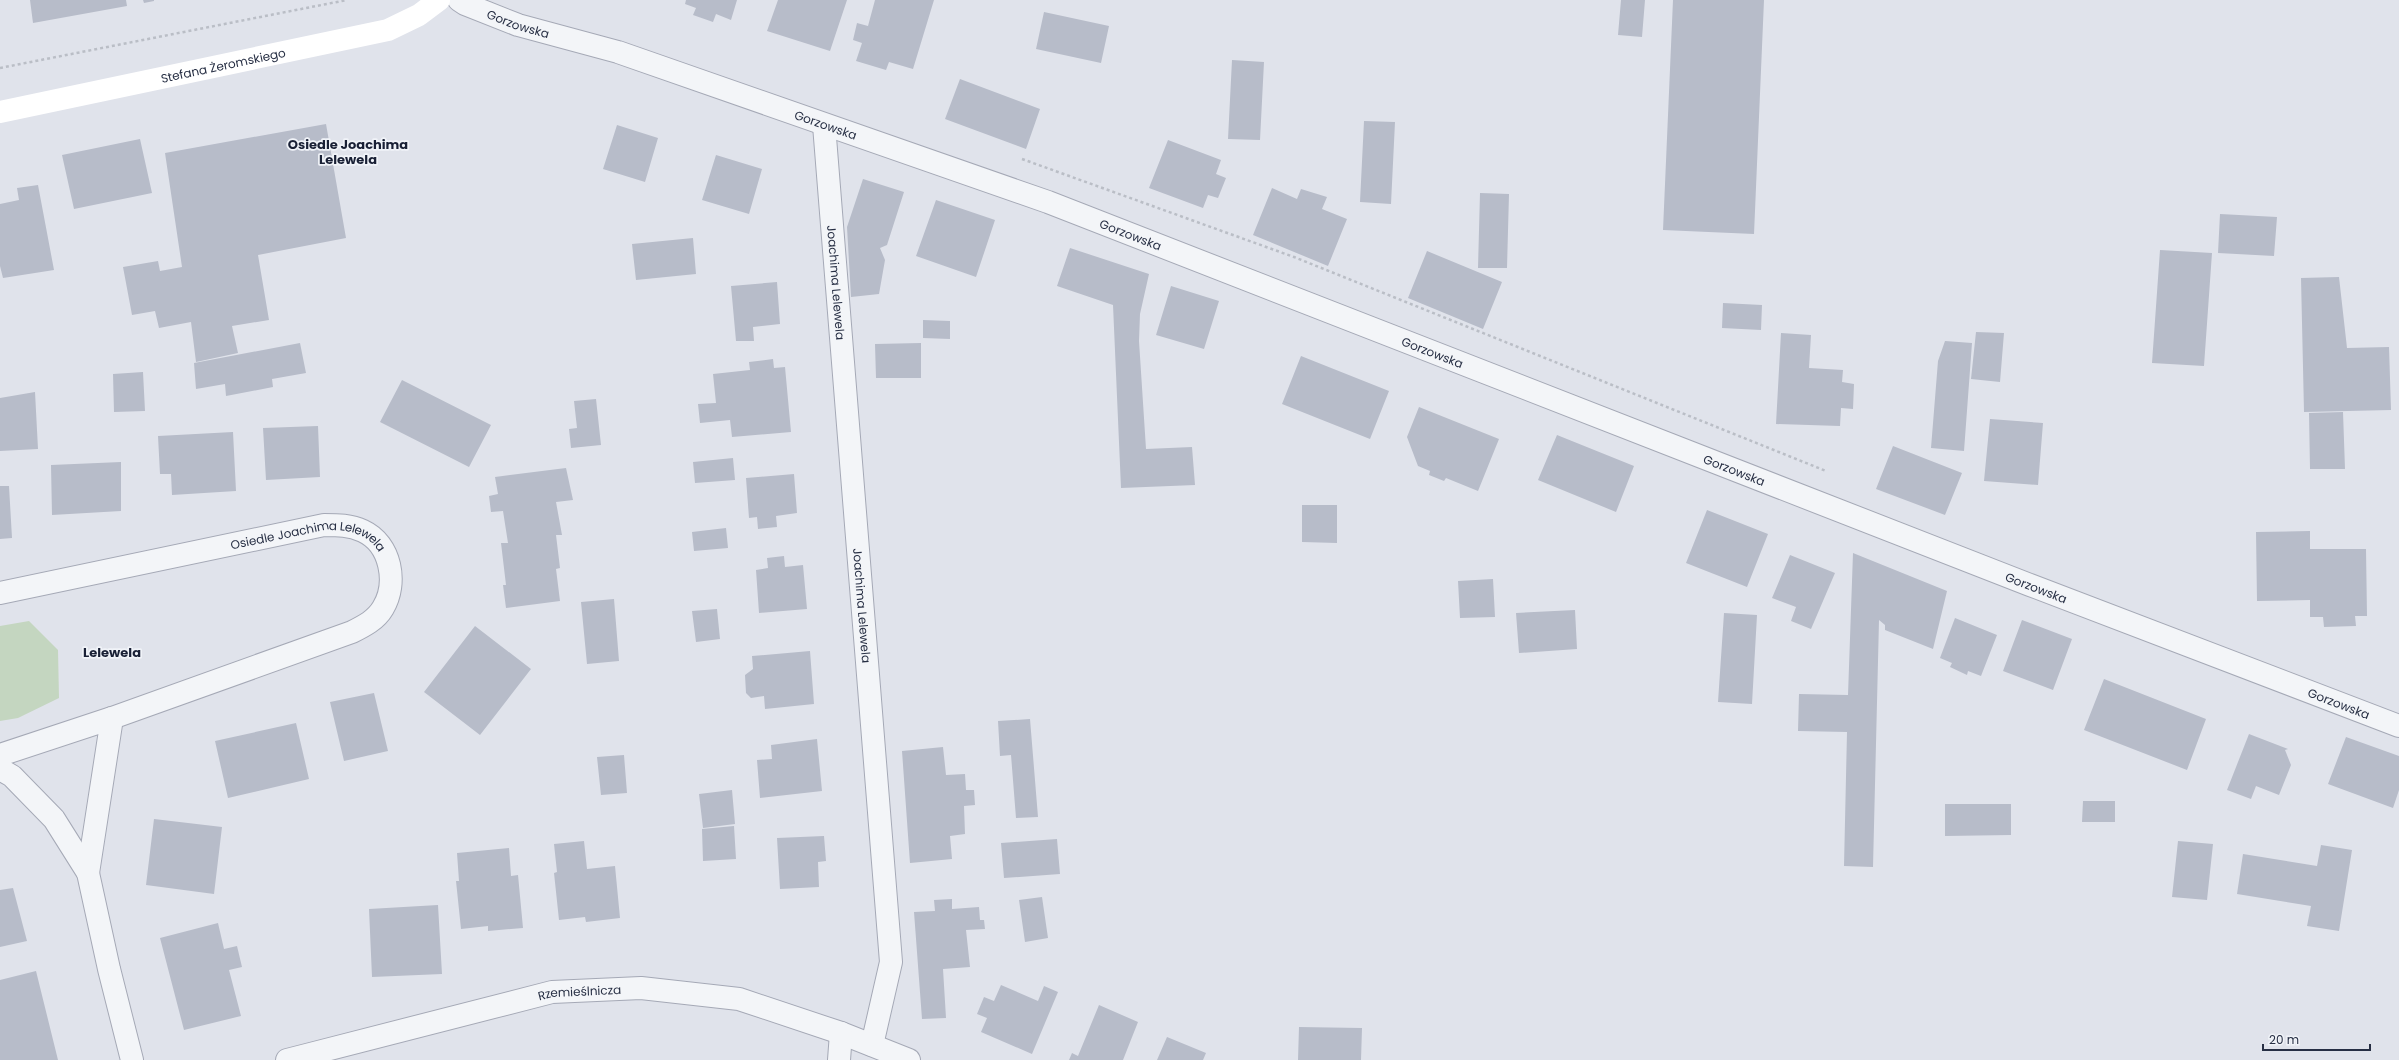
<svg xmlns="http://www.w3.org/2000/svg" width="2399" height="1060" viewBox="0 0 2399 1060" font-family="Poppins,sans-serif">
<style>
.green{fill:#c4d6c0}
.building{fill:#b7bcc9}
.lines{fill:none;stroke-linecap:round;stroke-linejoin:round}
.minor-casing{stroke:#a5a9b6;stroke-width:24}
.tertiary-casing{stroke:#a5a9b6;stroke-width:24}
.path{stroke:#babec6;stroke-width:2.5;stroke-dasharray:3 3;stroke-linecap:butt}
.minor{stroke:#f3f5f8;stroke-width:22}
.tertiary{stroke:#f3f5f8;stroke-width:22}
.secondary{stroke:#fff;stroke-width:22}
.labels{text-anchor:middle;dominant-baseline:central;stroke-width:3.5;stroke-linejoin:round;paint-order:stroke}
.street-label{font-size:12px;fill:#272f44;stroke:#f0f3f8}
.neighbourhood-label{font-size:13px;font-weight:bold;fill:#192035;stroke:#f0f3f8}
</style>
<rect width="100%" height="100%" fill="#e0e3eb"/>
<!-- green -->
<path class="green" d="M29,621L58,650L59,698L18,718L0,721V626Z"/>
<!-- building -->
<path class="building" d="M30,0H126L127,6L33,23Z
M143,0H154V1L144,3Z
M686,0H737L731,20L716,14L713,22L693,15L696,8L685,4Z
M778,0H847L830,51L767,31Z
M875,0H934L913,69L889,62L886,70L856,61L862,43L853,40L857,23L868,26Z
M1621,0H1645L1642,37L1618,35Z
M1673,0H1764L1754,234L1663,230Z
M1044,12L1109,26L1101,63L1036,49Z
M1232,60L1264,62L1260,140L1228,139Z
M960,79L1040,109L1026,149L945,119Z
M1364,121L1395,122L1391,204L1360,202Z
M326,124L346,238L258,255L269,320L232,326L238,353L196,362L191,322L159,328L155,311L132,315L123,267L158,261L160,271L182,267L165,153Z
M617,125L658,138L645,182L603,169Z
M140,139L152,193L74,209L62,155Z
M1168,140L1221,160L1216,174L1226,178L1218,198L1208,195L1203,208L1149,188Z
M716,155L762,169L749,214L702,200Z
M863,179L904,192L887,245L880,248L885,260L879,294L851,297L847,227Z
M38,185L54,270L3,278L0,266V204L19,200L17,188Z
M1272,188L1297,199L1301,189L1327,197L1322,209L1347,219L1328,266L1253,235Z
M1480,193L1509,194L1507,268H1478Z
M936,200L995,220L976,277L916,256Z
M2220,214L2277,217L2274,256L2218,253Z
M693,238L696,274L636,280L632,244Z
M1070,248L1149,274L1140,314L1139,341L1146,449L1192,447L1195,485L1121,488L1113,305L1057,286Z
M2160,250L2212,253L2204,366L2152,363Z
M1427,251L1502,282L1483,329L1408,298Z
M2339,277L2347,348L2389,347L2391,410L2304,412L2301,278Z
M777,282L780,324L753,327L754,341H736L731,286Z
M1171,286L1219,301L1204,349L1156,335Z
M1723,303L1762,305L1761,330L1722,328Z
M923,320L950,321V339L923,338Z
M1976,332L2004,333L2000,382L1971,379Z
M1781,333L1811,335L1809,368L1843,370L1842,382L1854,384L1853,409L1841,408L1840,426L1776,424Z
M1945,341L1972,343L1964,451L1931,448L1938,361Z
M300,343L306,373L272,379L273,387L226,396L225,384L196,389L194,363Z
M921,343V378H876L875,344Z
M1301,356L1389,391L1370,439L1282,404Z
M773,359L774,368L785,367L791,432L732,437L730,420L700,423L698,404L716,403L713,374L750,370L749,362Z
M143,372L145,411L114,412L113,374Z
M402,380L491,425L469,467L380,422Z
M35,392L38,449L0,451V398Z
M596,399L601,445L571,448L569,429L577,428L574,401Z
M1419,407L1499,439L1478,491L1446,478L1444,481L1429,475L1430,471L1418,466L1407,437Z
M2343,412L2345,469H2310L2309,413Z
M1990,419L2043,423L2038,485L1984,481Z
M318,426L320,477L266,480L263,428Z
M233,432L236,491L172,495L171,474H160L158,436Z
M1557,435L1634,466L1616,512L1538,480Z
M1893,446L1962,473L1945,515L1876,489Z
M733,458L735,480L695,483L693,462Z
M121,462V511L52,515L51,465Z
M566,468L573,500L556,502L562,535H556L560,568L556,569L560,601L506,608L503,585H506L501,543H508L503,511L491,512L489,496L498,494L495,477Z
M794,474L797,513L776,516L777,527L758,529L757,517L749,518L746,478Z
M0,486H9L12,538L0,539Z
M1302,505H1337V543L1302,542Z
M1707,510L1768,534L1747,587L1686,563Z
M726,528L728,548L694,551L692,532Z
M2310,531V549H2366L2367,616H2355L2356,626L2324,627L2323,617H2310V600L2257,601L2256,532Z
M1853,553L1947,591L1933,649L1885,630V625L1879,620L1873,867L1844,866L1847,732L1798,731L1799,694L1848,695Z
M1790,555L1835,573L1811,629L1791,621L1796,607L1772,598Z
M784,556L785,567L803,565L807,609L759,613L756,570L768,568L767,558Z
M1493,579L1495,617L1460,618L1458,581Z
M614,599L619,661L587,664L581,602Z
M717,609L720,639L696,642L692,611Z
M1575,610L1577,649L1519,653L1516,613Z
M1724,613L1757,615L1752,704L1718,702Z
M1955,618L1997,635L1981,676L1968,671L1967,675L1950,667L1952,663L1940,658Z
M2022,620L2072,639L2053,690L2003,671Z
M475,626L531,669L480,735L424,692Z
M810,651L814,704L765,709L764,696L751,698L746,693L745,675L753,669L752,656Z
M2104,679L2206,719L2187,770L2084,730Z
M374,693L388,751L344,761L330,702Z
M1030,719L1038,817L1016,818L1011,755L1000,756L998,721Z
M296,723L309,779L228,798L215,741Z
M2249,734L2288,749L2285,750L2291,765L2279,795L2256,786L2251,799L2227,790Z
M2346,737L2399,756V790L2393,808L2328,784Z
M817,739L822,791L760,798L757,760L772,759L771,745Z
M943,747L946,775L965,774L966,790H974L975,805L964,806L965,834L950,836L952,859L910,863L902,751Z
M624,755L627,793L601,795L597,757Z
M732,790L735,824L703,828L699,794Z
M2083,801H2115V822H2082Z
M1945,804H2011V835L1945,836Z
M154,819L222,827L214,894L146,885Z
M734,826L736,859L703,861L702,829Z
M824,836L826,861L818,862L819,887L780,889L777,838Z
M1057,839L1060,874L1004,878L1001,843Z
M584,841L587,869L615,866L620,918L586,922L585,917L559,920L554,873L557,872L554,844Z
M2178,841L2213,844L2207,900L2172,897Z
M2321,845L2352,850L2339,931L2307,926L2311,906L2237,894L2243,854L2317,866Z
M509,848L511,876L518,875L523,928L488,931V926L461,929L456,881H459L457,853Z
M13,888L27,941L0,947V890Z
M1042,897L1048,938L1025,942L1019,900Z
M952,899V909L979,907L980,920H984L985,929L966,930L970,967L943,969L946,1018L922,1019L914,912L935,911L934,900Z
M438,905L442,974L372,977L369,909Z
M218,923L224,949L237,946L242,967L229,970L241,1016L184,1030L160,938Z
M36,971L58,1060H0V980Z
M1001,985L1038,1001L1044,986L1058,992L1032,1054L981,1032L987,1018L977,1014L984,997L994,1001Z
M1099,1005L1138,1022L1123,1060H1069L1072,1053L1078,1056Z
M1299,1027L1362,1028L1361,1060H1298Z
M1167,1037L1206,1053L1203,1060H1157Z"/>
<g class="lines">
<defs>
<g id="minor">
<path id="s1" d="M824,125L891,962L872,1045"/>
<path id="s2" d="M0,593L324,525C338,525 350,525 363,531C391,544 398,583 383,608C376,620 364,626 352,632L112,718L0,755"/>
<path d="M0,769L12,776L54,819L88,873L109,969L132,1060"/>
<path d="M88,873L112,718"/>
<path id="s3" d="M287,1060L552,992L641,988L739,999L841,1033L909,1060"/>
<path d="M839,1060L841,1033"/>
</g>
<g id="tertiary">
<path id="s4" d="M459,0L465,4L518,25L618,52L1048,202L2030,585L2399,726"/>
</g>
</defs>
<!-- minor casing -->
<use href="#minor" class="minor-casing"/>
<!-- tertiary casing -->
<use href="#tertiary" class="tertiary-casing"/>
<!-- path -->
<path class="path" d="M0,68L347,0
M1022,159L1294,257L1826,471"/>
<!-- minor -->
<use href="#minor" class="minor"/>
<!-- tertiary -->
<use href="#tertiary" class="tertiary"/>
<!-- secondary -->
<path class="secondary" id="s5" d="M0,112L388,30L419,15L439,0"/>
</g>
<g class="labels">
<!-- street labels -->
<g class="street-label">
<text stroke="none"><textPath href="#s4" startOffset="64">Gorzowska</textPath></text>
<text stroke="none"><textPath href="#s5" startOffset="228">Stefana Żeromskiego</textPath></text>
<text stroke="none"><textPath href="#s4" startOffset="388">Gorzowska</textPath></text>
<text stroke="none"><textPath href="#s4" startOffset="712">Gorzowska</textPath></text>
<text stroke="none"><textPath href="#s1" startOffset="158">Joachima Lelewela</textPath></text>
<text stroke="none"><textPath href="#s4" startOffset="1036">Gorzowska</textPath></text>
<text stroke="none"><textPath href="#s4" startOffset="1360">Gorzowska</textPath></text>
<text stroke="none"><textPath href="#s2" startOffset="317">Osiedle Joachima Lelewela</textPath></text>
<text stroke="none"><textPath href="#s4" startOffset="1684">Gorzowska</textPath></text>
<text stroke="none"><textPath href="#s1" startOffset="482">Joachima Lelewela</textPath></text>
<text stroke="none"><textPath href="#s4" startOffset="2008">Gorzowska</textPath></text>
<text stroke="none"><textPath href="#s3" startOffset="301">Rzemieślnicza</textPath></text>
</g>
<!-- neighbourhood labels -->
<g class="neighbourhood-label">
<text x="348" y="144">Osiedle Joachima<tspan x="348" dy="15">Lelewela</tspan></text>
<text x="112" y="652">Lelewela</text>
</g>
</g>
<!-- scale -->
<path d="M2263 1044v6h107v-6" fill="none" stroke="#272f44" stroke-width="2"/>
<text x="2269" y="1044" font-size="12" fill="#272f44" stroke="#f0f3f8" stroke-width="3" paint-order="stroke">20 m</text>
</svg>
